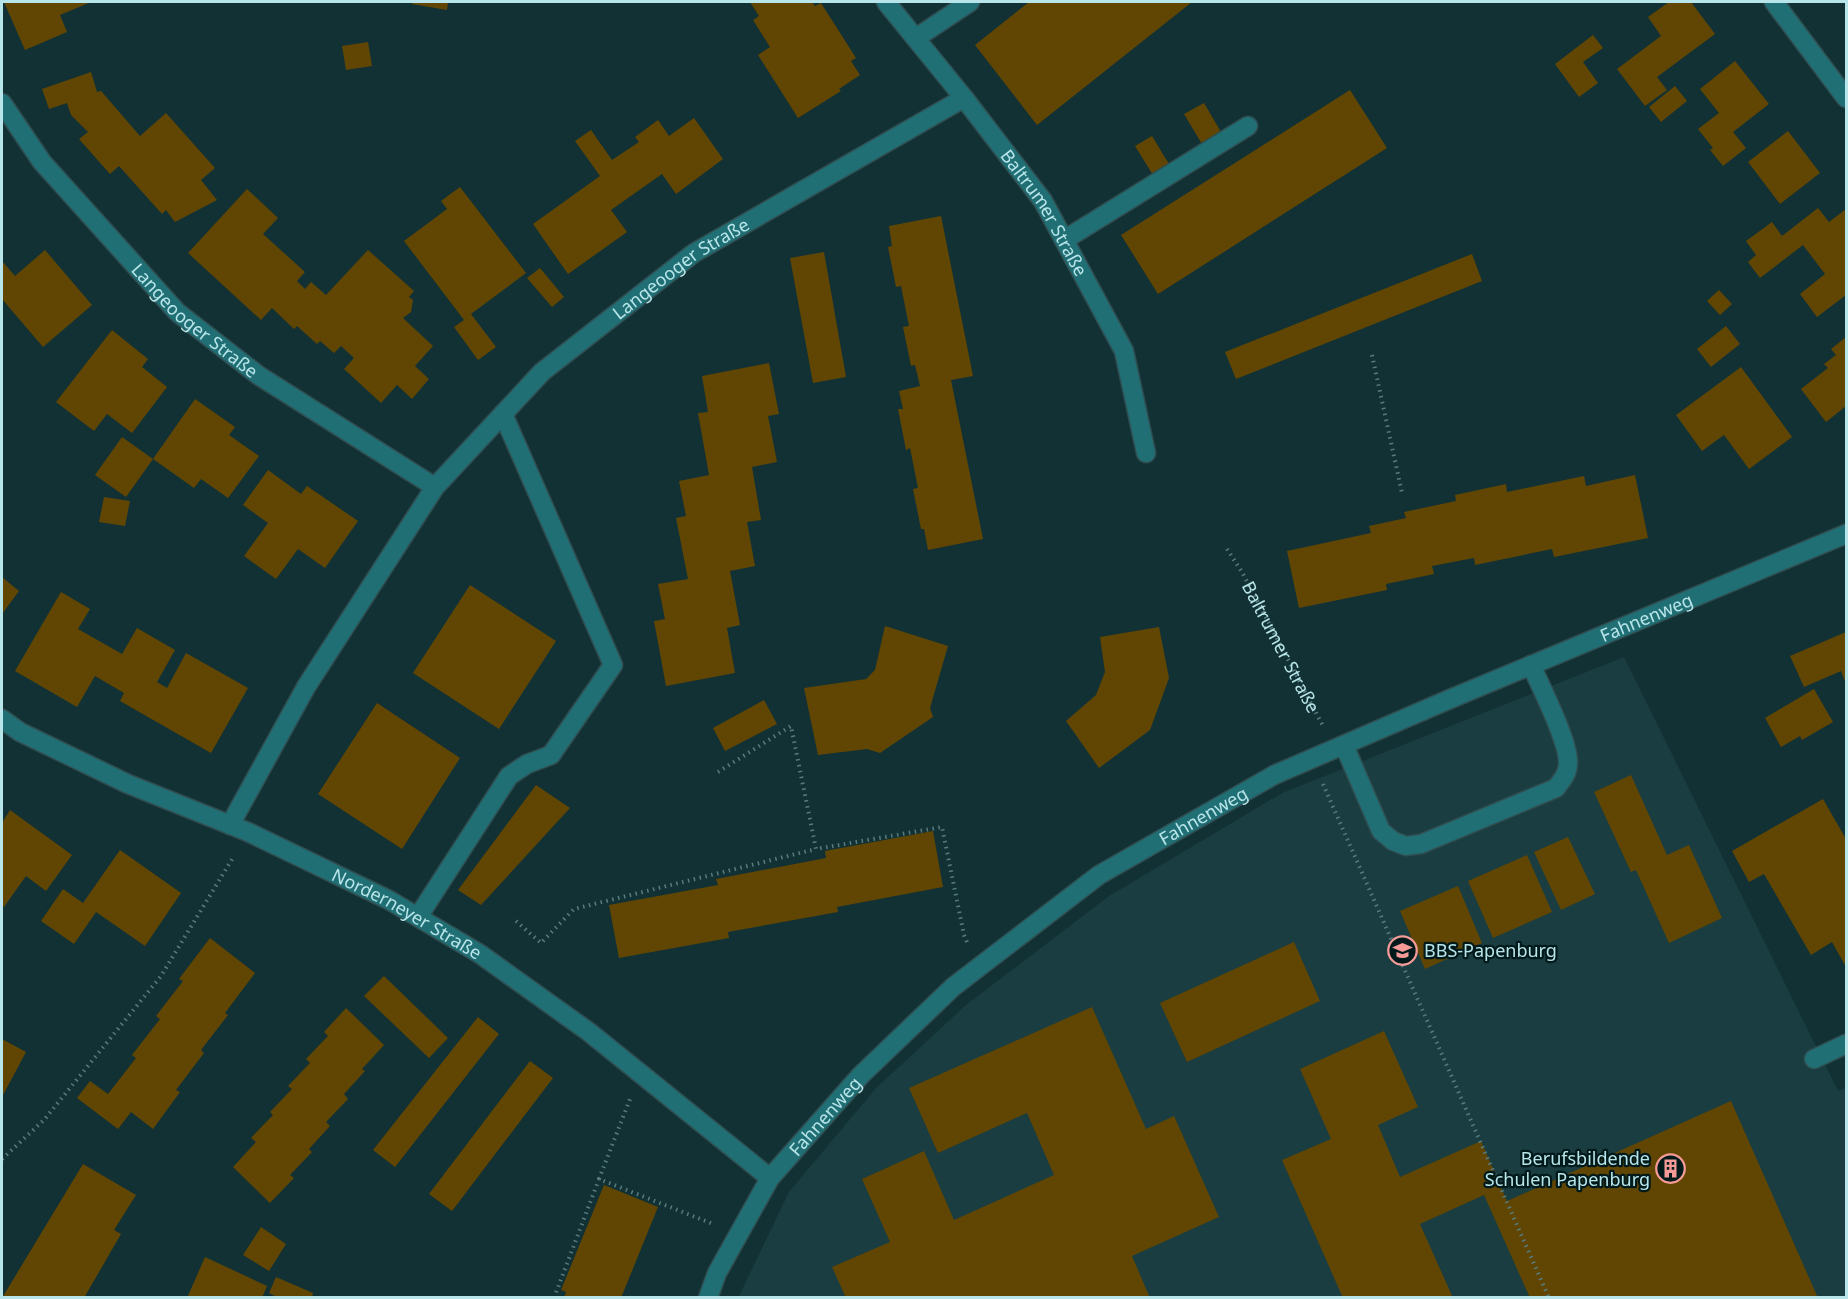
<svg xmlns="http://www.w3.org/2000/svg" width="1848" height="1299" viewBox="0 0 1848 1299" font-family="'Noto Sans',sans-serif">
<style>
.built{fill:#193d40}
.building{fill:#614603}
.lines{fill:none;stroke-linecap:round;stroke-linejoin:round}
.service-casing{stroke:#304e51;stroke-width:21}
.minor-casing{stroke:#304e51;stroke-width:21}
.path{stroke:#577c7f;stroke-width:4;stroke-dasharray:1.5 4.5;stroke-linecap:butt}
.service{stroke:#206f75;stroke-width:18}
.minor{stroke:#206f75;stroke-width:18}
.labels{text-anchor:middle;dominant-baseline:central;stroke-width:4.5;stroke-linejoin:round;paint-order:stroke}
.street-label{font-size:18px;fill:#b8e5e9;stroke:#00191b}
.poi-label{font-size:18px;fill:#b8e5e9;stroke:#00191b;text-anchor:start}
</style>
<rect width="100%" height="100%" fill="#123134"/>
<!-- built -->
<path class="built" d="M1624,657L1838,1091L1846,1088V1297L738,1298L789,1192L876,1088L966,1005L1109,896L1282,793Z"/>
<!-- building -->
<path class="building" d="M4,2H91L60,15L67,32L25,50Z
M412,2H448L447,10L412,4Z
M750,2H812L815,6L821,3L856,58L851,61L860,75L839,89L841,91L798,118L758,55L770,47L753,20L759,16Z
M1029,2H1192L1037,125L975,45Z
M1669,2H1691L1715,34L1657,77L1667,90L1645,106L1617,69L1661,36L1648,17Z
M1593,35L1603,48L1583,62L1598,83L1579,97L1555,64Z
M368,42L372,66L346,70L342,46Z
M1735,61L1769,104L1733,132L1746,148L1723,166L1710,150L1713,148L1698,129L1719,113L1700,89Z
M91,72L97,92L101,91L140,136L166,113L215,168L201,180L217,200L175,222L166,210L162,214L119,166L110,174L79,139L88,132L71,115L67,103L49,109L42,89Z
M1675,86L1687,101L1661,122L1649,107Z
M1350,90L1387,148L1158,294L1121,235Z
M1204,103L1221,132L1202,144L1184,114Z
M694,118L723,159L676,194L662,174L611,210L627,232L568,274L533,224L600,176L575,141L591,130L612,160L639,142L635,137L658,120L669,136Z
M1788,131L1820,173L1780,204L1748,162Z
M1152,136L1169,164L1153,175L1135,146Z
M460,187L526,273L471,314L496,347L478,360L454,327L464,320L404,241L447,209L441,201Z
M247,189L278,218L263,234L305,272L297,281L305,289L311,282L326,295L368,250L414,291L409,297L413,300L411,312L403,318L433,346L415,366L429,379L412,399L397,385L381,403L344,369L354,358L341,346L334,353L320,341L317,344L297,326L294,329L272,308L261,320L188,253Z
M1818,208L1829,222L1846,209V295L1817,317L1800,294L1825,274L1803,245L1760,278L1748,262L1756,255L1746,241L1772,222L1782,236Z
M941,216L973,376L951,380L983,539L928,550L924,529H921L913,489L918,488L910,448L906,450L898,409H903L899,391L920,386L915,365L911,366L903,327L909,326L901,286L896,287L888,247L892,246L889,226Z
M45,250L92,305L43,347L2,299V261L15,276Z
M824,252L846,377L813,383L790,258Z
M1472,254L1482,281L1236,379L1225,352Z
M540,268L564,297L552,307L527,278Z
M1719,290L1732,304L1720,315L1707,301Z
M1726,326L1740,344L1711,367L1697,349Z
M112,330L148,359L142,367L167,387L132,433L107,414L94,431L56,402Z
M1846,337V406L1826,422L1801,389L1828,368L1824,364L1836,355L1831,349Z
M769,363L779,414L768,416L777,462L752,467L761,520L747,522L755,566L730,571L740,625L727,628L735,673L666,686L654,621L665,619L658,584L688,579L676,518L686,516L679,481L709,475L698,413L708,412L702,376Z
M1741,367L1792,437L1749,469L1724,435L1702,451L1676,415Z
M195,399L235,427L229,435L259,456L228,498L201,479L194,488L153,459Z
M122,437L153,459L126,497L95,475Z
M268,470L301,494L307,486L358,521L325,568L298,549L276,579L244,556L268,523L243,505Z
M1635,475L1648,538L1554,557L1552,549L1475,565L1474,558L1432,566L1434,574L1386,584L1387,590L1299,608L1287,551L1371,533L1369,526L1406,518L1404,512L1456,501L1455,495L1506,484L1507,492L1584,476L1586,486Z
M104,497L130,501L125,526L99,522Z
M2,577L19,591L2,614Z
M470,585L556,641L499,729L413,673Z
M61,592L90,609L78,629L122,654L137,628L175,650L157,682L167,688L186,653L248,688L211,753L120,701L124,693L95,676L77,707L15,671Z
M885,626L948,646L930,708L933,717L880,753L867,749L818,755L804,688L866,679L875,670Z
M1159,627L1169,678L1150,730L1099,768L1066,721L1096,695L1105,672L1100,637Z
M1846,632V684L1841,671L1804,687L1790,656Z
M1814,689L1833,722L1802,740L1800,736L1781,747L1765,718Z
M764,700L777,724L725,751L713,728Z
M377,703L460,758L402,849L318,794Z
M1631,775L1667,855L1689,845L1722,918L1669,943L1636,870L1631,872L1594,792Z
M536,785L570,808L481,905L458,890Z
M1823,799L1846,839V967L1832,942L1811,955L1764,874L1749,882L1732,851Z
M10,810L72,855L46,891L26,876L4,907L2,905V823Z
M933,831L943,887L837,907L838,912L728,932L729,938L619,958L609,905L718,885L716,879L826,858L825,851Z
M1568,837L1595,894L1561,910L1534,852Z
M120,850L181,893L145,946L96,912L74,944L41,921L63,889L83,903Z
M1527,855L1552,912L1493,938L1468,881Z
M1458,886L1482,943L1425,969L1400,911Z
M210,938L255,973L225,1013L228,1015L201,1050L204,1053L176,1090L180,1092L153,1129L131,1112L118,1129L77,1098L90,1081L108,1094L136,1058L132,1055L160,1019L156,1016L183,981L179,979Z
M1294,942L1320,1001L1187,1062L1160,1003Z
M384,976L448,1038L429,1058L364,996Z
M1092,1007L1146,1129L1174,1116L1219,1217L1132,1256L1150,1298H846L832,1267L890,1242L862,1179L924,1151L954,1220L1054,1175L1027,1113L938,1153L909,1088Z
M346,1008L384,1045L362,1069L365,1071L344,1094L348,1099L326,1122L330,1126L309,1149L312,1152L290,1175L294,1178L270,1203L233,1167L256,1142L251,1138L273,1115L270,1112L292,1089L288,1086L310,1063L306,1059L328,1036L324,1032Z
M478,1017L499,1034L395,1167L373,1150Z
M1384,1031L1418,1107L1378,1125L1400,1177L1481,1141L1507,1201L1731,1101L1818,1298H1530L1484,1195L1420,1224L1453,1298H1343L1282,1160L1331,1139L1300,1069Z
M2,1039L26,1052L2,1097Z
M530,1061L553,1078L452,1211L429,1194Z
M83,1164L136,1195L114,1230L121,1234L84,1298H2Z
M604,1185L658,1207L621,1298H564L566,1292L561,1290Z
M261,1227L286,1244L269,1271L243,1255Z
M205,1257L267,1286L262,1298H187Z
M276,1277L313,1293L312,1298H279L269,1293Z"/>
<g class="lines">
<defs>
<path id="service" d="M916,38L970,2
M1064,240L1248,126
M1344,745L1381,831L1393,841L1406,846L1421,844L1556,788C1562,780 1568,774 1568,763C1569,742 1541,687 1531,665
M418,917L509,776L527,764L551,755L613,665L503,414
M1814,1059L1846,1044"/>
<g id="minor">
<path id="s2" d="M886,2L964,98L1043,201L1124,351L1146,453"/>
<path d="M1774,2L1846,98"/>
<path id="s3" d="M2,103L42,162L177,312L258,375L435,487"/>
<path id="s4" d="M2,719L20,732L128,784L248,832L389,900L480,954L589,1032L770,1178"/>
<path id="s5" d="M230,825L306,687L435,487L542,372L694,253L964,98"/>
<path id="s6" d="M708,1298L717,1273L770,1178L861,1075L953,987L1099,875L1274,775L1450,699L1846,534"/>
</g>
</defs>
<!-- service casing -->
<use href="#service" class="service-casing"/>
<!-- minor casing -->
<use href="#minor" class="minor-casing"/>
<!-- path -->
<g class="path">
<path d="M1372,355L1402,493"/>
<path id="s1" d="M1227,549L1242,572L1323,726"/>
<path d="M718,772L791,726L816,849L942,827L964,935L967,942"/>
<path d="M1323,784L1549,1298"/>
<path d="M516,921L541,943L574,909L816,849"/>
<path d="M2,1159L44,1120L161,976L234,856"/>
<path d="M599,1179L630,1099"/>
<path d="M554,1298L599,1179L713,1224"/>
</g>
<!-- service -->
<use href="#service" class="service"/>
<!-- minor -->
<use href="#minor" class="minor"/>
</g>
<!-- icons -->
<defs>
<symbol id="school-ring" viewBox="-11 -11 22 22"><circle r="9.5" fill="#00191b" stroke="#f59b97" stroke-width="1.5"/><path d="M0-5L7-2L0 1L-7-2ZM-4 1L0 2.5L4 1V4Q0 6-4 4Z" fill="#f59b97"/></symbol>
<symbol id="building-ring" viewBox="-11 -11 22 22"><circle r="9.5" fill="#00191b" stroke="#f59b97" stroke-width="1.5"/><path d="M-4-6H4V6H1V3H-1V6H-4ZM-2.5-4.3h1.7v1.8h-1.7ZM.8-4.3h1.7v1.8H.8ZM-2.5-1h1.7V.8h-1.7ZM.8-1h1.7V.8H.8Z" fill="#f59b97"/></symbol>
</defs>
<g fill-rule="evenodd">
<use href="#school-ring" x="1386" y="934" width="33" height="33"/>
<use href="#building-ring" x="1654" y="1152" width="33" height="33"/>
</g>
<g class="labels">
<!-- street labels -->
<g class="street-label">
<text stroke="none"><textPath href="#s2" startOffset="264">Baltrumer Straße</textPath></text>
<text stroke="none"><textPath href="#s5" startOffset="726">Langeooger Straße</textPath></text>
<text stroke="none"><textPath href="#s3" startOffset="292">Langeooger Straße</textPath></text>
<text stroke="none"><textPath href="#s6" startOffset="1190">Fahnenweg</textPath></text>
<text stroke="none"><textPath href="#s1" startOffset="112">Baltrumer Straße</textPath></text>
<text stroke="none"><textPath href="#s6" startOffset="704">Fahnenweg</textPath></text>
<text stroke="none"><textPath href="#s4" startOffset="450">Norderneyer Straße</textPath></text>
<text stroke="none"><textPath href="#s6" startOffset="218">Fahnenweg</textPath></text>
</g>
<!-- poi labels -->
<g class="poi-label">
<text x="1424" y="950">BBS-Papenburg</text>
<text x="1650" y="1158" text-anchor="end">Berufsbildende<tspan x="1650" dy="21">Schulen Papenburg</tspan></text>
</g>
</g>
<!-- border -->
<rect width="1848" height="1299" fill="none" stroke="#b8e5e9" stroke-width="6"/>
</svg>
